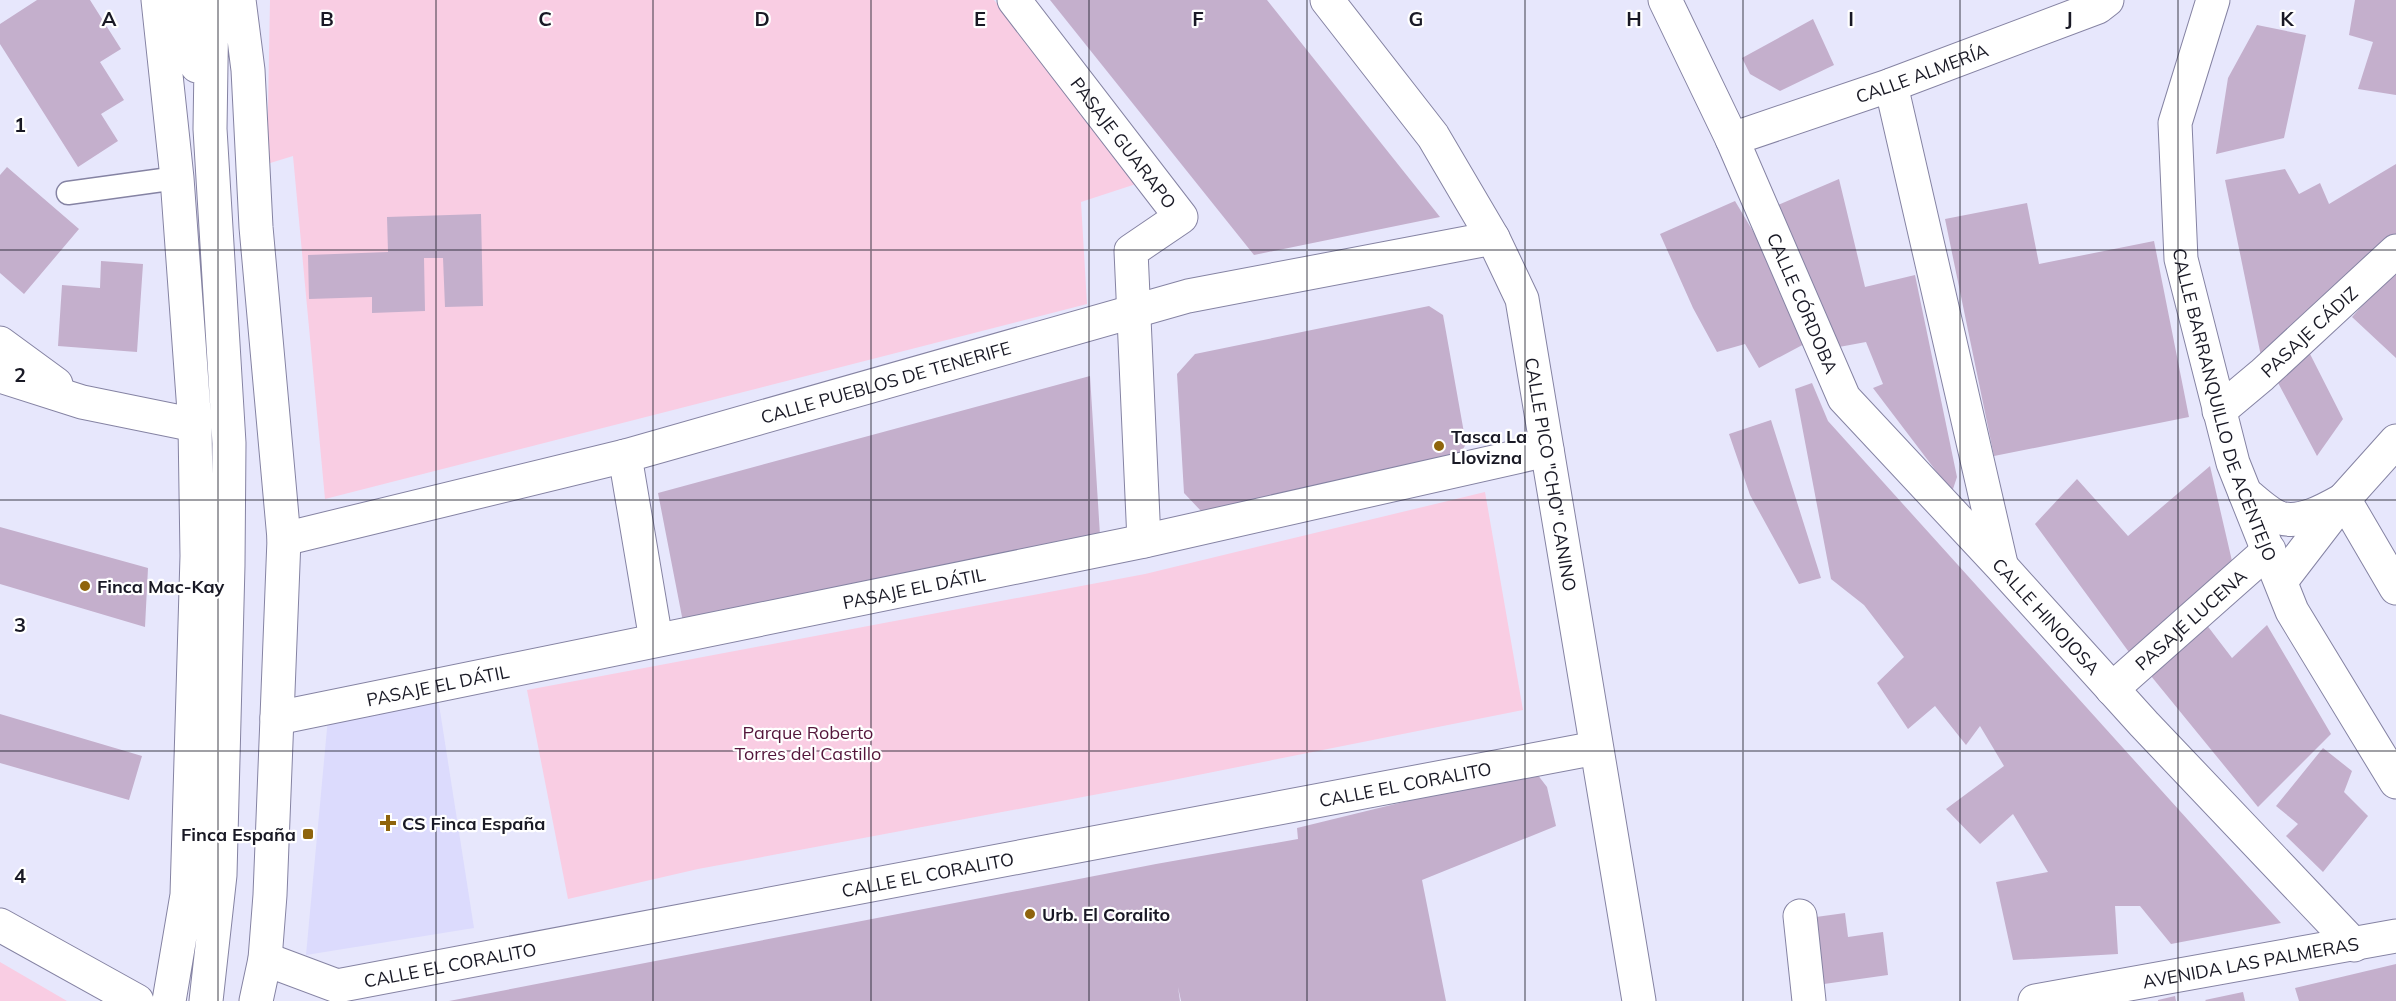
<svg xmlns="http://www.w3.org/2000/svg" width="2396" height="1001" viewBox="0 0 2396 1001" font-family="Mulish,sans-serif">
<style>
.built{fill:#dcdbfd}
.green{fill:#f9cde3}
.building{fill:#c4afcc}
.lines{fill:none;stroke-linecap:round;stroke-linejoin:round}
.lane-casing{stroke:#8583a3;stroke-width:25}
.street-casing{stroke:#8583a3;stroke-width:35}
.secondary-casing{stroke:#8583a3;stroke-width:35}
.lane{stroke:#fff;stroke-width:22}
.street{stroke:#fff;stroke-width:33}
.secondary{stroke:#fff;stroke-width:33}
.grid{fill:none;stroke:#191925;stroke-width:1.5;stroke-opacity:0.55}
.poi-dot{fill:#8f640c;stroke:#fff;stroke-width:2}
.labels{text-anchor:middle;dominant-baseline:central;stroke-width:4.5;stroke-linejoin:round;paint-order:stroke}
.street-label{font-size:18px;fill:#191925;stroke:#fff}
.poi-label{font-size:18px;font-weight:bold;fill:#191925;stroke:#fff;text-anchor:start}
.park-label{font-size:18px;fill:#54163b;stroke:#fff}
.grid-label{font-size:20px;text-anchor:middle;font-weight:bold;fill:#191925;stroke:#fff;stroke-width:4.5;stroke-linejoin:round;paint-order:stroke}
</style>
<rect width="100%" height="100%" fill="#e7e7fc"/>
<!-- built -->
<path class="built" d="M438,698L474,928L306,955L328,718Z"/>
<!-- green -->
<path class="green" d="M270,0H994L1139,183L1081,202L1087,304L325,499L293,156L267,164Z
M1485,492L1523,710L1168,781L698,869L568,899L527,690L1145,574Z
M0,962L67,1001H0Z"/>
<!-- building -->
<path class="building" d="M37,0H90L121,49L100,62L124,100L101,114L118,141L78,167L0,44V24Z
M1050,0H1267L1440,217L1254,255Z
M2355,0H2396V95L2358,89L2373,42L2349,35Z
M1813,19L1834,65L1780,91L1750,74L1742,58Z
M2257,25L2306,35L2284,138L2216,154L2228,78Z
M2396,164V240L2263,366L2225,180L2285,169L2299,194L2320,183L2329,204Z
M7,167L79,229L24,294L0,273V175Z
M1839,179L1865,287L1915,275L1957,477L1952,492L1873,388L1883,384L1866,342L1839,347L1778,205Z
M1735,201L1763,248L1808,342L1759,368L1745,344L1717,352L1693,308L1660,234Z
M2027,203L2039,264L2154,241L2189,417L1994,456L1945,219Z
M481,214L483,306L445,307L443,258H424L425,311L372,313V297L309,299L308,255L388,252L387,217Z
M101,261L143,264L137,352L58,346L62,285L100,288Z
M2396,268V358L2352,317Z
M1429,306L1443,315L1466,444L1454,464L1201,511L1184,493L1177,374L1195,354Z
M2309,352L2343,419L2317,456L2276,379Z
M1090,376L1100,535L683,622L658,493Z
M1812,383L1828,421L2281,923L2171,944L2140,906H2115L2118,954L2013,960L1996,882L2048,872L2013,814L1980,844L1946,809L2004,766L1980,726L1966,745L1935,706L1908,729L1877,683L1904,657L1864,605L1831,579L1795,389Z
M1771,420L1821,578L1799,584L1750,495L1729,434Z
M2210,466L2235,574L2134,659L2035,524L2077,479L2128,536Z
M0,527L148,568L145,627L0,584Z
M2206,624L2232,658L2267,625L2331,734L2258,807L2151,676Z
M0,714L142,756L129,800L0,763Z
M2323,748L2352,771L2344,792L2368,816L2323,872L2286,836L2298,824L2276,806Z
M1534,770L1547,787L1556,826L1422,880L1446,1001H1181L1178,987L1180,1001H449L1156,864L1298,839L1297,828Z
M1845,913L1848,937L1883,932L1888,975L1824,984L1816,917Z
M2396,964V1001H2299L2295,988Z
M2243,992L2245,1001H2206L2205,1000Z
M2175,996L2176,1001H2158V1000Z"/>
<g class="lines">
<defs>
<path id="lane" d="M68,193L177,178"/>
<g id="street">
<path id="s1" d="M1014,0L1181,217L1131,251L1144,541"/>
<path id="s2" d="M1327,0L1433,136L1493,238L1522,299L1639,1001"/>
<path id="s3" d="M1665,0L1732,139L1844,398L2001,566L2144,724L2354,945"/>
<path id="s4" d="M2213,0L2175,123L2181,259L2233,463L2292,611L2396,782"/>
<path d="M1891,85L2001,564"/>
<path id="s5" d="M1732,139L1891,85L2098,7L2107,0"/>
<path d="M0,343L56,384"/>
<path d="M0,376L82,402L195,425"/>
<path id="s6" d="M2219,411L2262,375L2396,251"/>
<path d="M625,456L656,640"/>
<path d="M2245,493C2254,500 2268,514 2280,518C2301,524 2325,510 2343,500"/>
<path d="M2344,499L2396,588"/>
<path id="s7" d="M284,539L625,456L1188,296L1493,238"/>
<path d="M2281,581L2344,499L2396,441"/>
<path id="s8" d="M2112,689L2269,550"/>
<path id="s9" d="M277,718L1144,541L1547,450"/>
<path d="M1800,916L1809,1001"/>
<path d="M0,925L137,1001"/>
<path id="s10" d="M265,959L337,986L1596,748"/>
<path id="s11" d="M2035,1001L2396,936"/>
</g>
<path id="secondary" d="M158,0L177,178L195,425L197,556L187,895L169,1001
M184,0L197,66
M239,0L248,70L256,227L284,539L270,895L265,959L256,1001
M206,1001L220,875L228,565L229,443L210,129L212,0"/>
</defs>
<!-- lane casing -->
<use href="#lane" class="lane-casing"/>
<!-- street casing -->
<use href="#street" class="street-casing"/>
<!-- secondary casing -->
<use href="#secondary" class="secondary-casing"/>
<!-- lane -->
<use href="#lane" class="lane"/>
<!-- street -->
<use href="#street" class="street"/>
<!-- secondary -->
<use href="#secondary" class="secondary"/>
</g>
<!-- grid -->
<path class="grid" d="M218,0V1001M436,0V1001M653,0V1001M871,0V1001M1089,0V1001M1307,0V1001M1525,0V1001M1743,0V1001M1960,0V1001M2178,0V1001M0,250H2396M0,500H2396M0,751H2396"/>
<!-- markers -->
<g class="poi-dot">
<circle cx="1439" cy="446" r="6"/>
<circle cx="85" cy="586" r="6"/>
<path d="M385 814h6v6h6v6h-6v6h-6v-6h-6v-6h6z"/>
<rect x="302" y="828" width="12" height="12" rx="3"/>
<circle cx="1030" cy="914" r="6"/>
</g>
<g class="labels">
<!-- street labels -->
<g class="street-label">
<text stroke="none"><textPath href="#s5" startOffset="201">CALLE ALMERÍA</textPath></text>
<text stroke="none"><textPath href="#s1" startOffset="180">PASAJE GUARAPO</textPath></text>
<text stroke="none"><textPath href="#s3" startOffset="333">CALLE CÓRDOBA</textPath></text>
<text stroke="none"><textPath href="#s6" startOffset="120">PASAJE CÁDIZ</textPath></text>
<text stroke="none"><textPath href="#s7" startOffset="622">CALLE PUEBLOS DE TENERIFE</textPath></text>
<text stroke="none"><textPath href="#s4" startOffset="417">CALLE BARRANQUILLO DE ACENTEJO</textPath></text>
<text stroke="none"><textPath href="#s2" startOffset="536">CALLE PICO "CHO" CANINO</textPath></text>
<text stroke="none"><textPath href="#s9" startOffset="650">PASAJE EL DÁTIL</textPath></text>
<text stroke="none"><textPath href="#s3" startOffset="734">CALLE HINOJOSA</textPath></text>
<text stroke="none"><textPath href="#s8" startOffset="105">PASAJE LUCENA</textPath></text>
<text stroke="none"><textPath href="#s9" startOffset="164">PASAJE EL DÁTIL</textPath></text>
<text stroke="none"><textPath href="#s10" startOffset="1164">CALLE EL CORALITO</textPath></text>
<text stroke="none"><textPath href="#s10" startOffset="678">CALLE EL CORALITO</textPath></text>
<text stroke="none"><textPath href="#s11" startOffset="219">AVENIDA LAS PALMERAS</textPath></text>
<text stroke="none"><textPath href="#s10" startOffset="192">CALLE EL CORALITO</textPath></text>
</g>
<!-- poi labels -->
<g class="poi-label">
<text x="1451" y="436">Tasca La<tspan x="1451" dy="21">Llovizna</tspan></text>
<text x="97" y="586">Finca Mac-Kay</text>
<text x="402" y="823">CS Finca España</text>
<text x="296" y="834" text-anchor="end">Finca España</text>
<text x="1042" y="914">Urb. El Coralito</text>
</g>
<!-- park labels -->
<g class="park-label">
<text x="808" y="732">Parque Roberto<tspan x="808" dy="21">Torres del Castillo</tspan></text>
</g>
</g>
<g class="grid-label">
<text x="109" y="26">A</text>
<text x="327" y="26">B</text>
<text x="545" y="26">C</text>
<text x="762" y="26">D</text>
<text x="980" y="26">E</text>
<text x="1198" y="26">F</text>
<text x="1416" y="26">G</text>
<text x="1634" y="26">H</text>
<text x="1851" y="26">I</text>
<text x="2069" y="26">J</text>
<text x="2287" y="26">K</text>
<text x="20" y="132">1</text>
<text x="20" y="382">2</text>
<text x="20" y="632">3</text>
<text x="20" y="883">4</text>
</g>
</svg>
